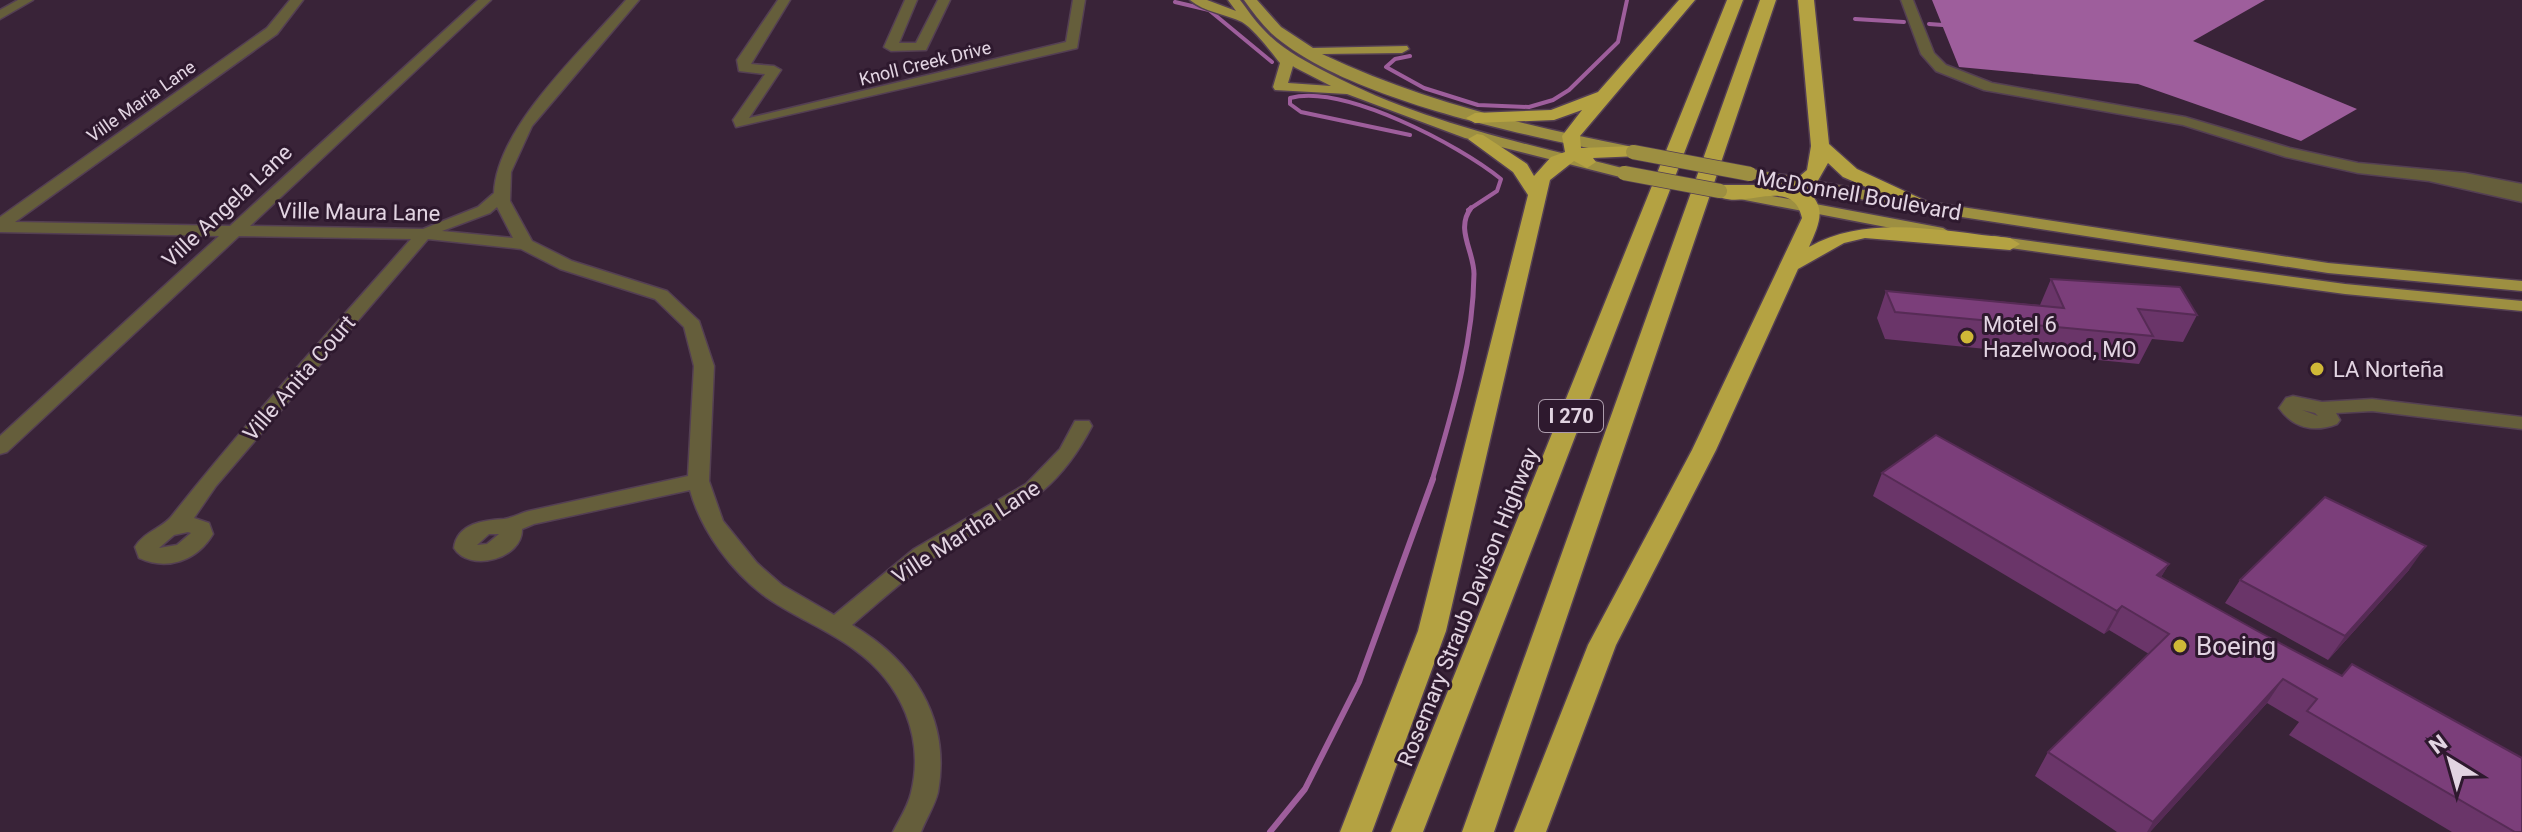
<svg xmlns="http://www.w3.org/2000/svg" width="2522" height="832" viewBox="0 0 2522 832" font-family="Roboto,sans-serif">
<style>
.water{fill:#9e5e9c}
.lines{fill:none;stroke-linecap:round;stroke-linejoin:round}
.stream-far2{stroke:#9e5e9c;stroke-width:4}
.stream-far1{stroke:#9e5e9c;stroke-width:5}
.stream{stroke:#9e5e9c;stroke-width:6}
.minor-casing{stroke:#543f53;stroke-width:3}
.major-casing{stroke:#543f53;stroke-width:3}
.highway-casing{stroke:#543f53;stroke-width:3}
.minor{fill:#655e3b;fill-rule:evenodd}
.major{fill:#9d8f41;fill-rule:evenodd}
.highway{fill:#b4a242;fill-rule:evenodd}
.major-bridge-casing{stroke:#543f53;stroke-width:16;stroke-linecap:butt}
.major-bridge{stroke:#9d8f41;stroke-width:14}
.wall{fill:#6a3569}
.shaded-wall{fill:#562b55}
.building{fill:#7b3e7a;stroke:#562b55;stroke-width:2}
.poi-dot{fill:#cfb837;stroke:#2e192e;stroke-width:3}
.labels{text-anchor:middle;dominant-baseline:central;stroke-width:6;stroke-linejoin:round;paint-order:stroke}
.far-street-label{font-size:18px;fill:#e2d4e2;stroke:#2e192e}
.shield{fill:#2e192e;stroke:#ac9cac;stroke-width:2}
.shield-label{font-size:20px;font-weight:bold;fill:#e2d4e2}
.street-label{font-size:22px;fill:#e2d4e2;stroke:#2e192e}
.poi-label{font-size:22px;fill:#e2d4e2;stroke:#2e192e;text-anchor:start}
.near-poi-label{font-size:26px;fill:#e2d4e2;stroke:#2e192e;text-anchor:start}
</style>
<rect width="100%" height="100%" fill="#392338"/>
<!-- water -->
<path class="water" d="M1932,0H2265L2193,41L2357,109L2301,141L2138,84L1959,67Z"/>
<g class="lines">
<!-- stream-far2 -->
<path class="stream-far2" d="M1175,2L1209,10L1272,62
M1855,19L1904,22
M1929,24L1943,25
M1410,56L1395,59L1386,67L1424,88L1478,105L1529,107L1553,100L1569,90L1618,42L1627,0
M1410,135L1301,112L1290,104V98C1344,84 1459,145 1501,179L1497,191L1468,210"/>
<!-- stream-far1 -->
<path class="stream-far1" d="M1432,481C1452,412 1473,346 1474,274C1474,251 1455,229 1471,208"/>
<!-- stream -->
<path class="stream" d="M1270,832L1305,789L1359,682L1433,479"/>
<defs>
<path id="minor" d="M18,0H33L0,19V10Z
M290,0H303L277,34L15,222L230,226L478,0H491L250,226L423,229L478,207L494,193C497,126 583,50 626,0H639L532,126L511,172L510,201L532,241L572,261L667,291L699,321L714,366L709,481L723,521L757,563L782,585L834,615L914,549L1026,484L1060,449L1075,421H1089L1092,426C1050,507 1004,512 934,558C905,578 879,602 852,625C914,661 951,719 938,792C935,805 926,819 921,832H893C899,820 908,806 911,793C925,737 901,683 855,650C827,629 794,617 766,597C732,572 701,531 690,490L534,524L522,529C523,559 469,573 454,548C457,523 485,520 504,519C512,518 521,513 529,511L688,476L694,366L684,327L655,299L560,269L521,249L428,239L216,486L194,518L209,523L213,534C197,561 167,571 139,558L135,547C144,532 162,528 171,517C247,421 330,331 411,239L239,236L7,452L0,454V436L219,236L0,232V217L267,28ZM497,207L513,238L442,231L490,213ZM188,532L191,533L177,545L159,548L174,535ZM489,534H499L487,544L477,545Z
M778,0H790L751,64L774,66L781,70L749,118L1066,42L1073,0H1085L1077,48L736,127L733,120L765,74L739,71L737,60Z
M905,0H917L899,43H916L938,0H950L926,50L891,51L884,47Z
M1901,0H1913L1934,53L1946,65L1992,83L2185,117L2290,148L2358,163L2465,173L2522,184V202L2429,181L2358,173L2286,157L2183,125L1984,90L1936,71L1921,54Z
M2293,396L2322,402L2372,399L2522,417V429L2372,411L2336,413L2340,420L2337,424C2314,433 2293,428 2279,408L2286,398ZM2302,410L2315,413L2318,416Z"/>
<path id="major" d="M1190,0H1207L1236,11L1228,0H1240C1248,10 1254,20 1263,29C1280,48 1306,62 1328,73C1423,123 1527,144 1630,170L1632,173L1624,178L1465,138L1347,94L1275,90L1273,87L1280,63C1272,53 1253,28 1242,22C1226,14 1204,12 1190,0ZM1293,66L1294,67L1331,86L1288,83Z
M1244,0H1257L1281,27L1313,48L1407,46L1409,49L1402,53L1322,54C1421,101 1526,126 1633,147L1641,152L1633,157C1533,137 1347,101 1271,33C1261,23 1252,11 1244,0Z
M1750,169L1929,202L2328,263L2522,281V291L2328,273L1929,212L1744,177V171Z
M1730,188L1943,228L1951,233L1943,238L1724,196V190Z
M1994,236L2345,284L2522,301V311L2345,294L1988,245V237Z"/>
<path id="highway" d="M1679,0H1695L1580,136L1581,148L1633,146L1642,152L1639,156L1593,158L1596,162L1587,168L1574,161L1550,180L1446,631L1372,832H1340L1418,631L1528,195L1513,172L1468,139L1477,134L1483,135L1527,164L1534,176L1551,157L1565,152L1562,136L1582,110L1554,120L1475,123L1466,118L1475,113L1551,110L1598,92Z
M1727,0H1743L1423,832H1391Z
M1760,0H1776L1712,189L1720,185H1775L1770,179L1772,175H1786L1794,181L1807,170L1811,146L1798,0H1814L1829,144L1857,169L1939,207L1936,211H1922L1843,177L1828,163L1816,184L1806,190C1828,207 1819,224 1809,247C1869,213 1944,232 2010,238L2020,244L2010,250L1865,238L1844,243L1798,269L1716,450L1616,645L1546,832H1514L1588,645L1692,450L1802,218C1792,172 1738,216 1711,192L1494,832H1462Z"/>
</defs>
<!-- minor casing -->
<use href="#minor" class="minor-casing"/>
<!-- major casing -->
<use href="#major" class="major-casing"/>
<!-- highway casing -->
<use href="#highway" class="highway-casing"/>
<!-- minor -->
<use href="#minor" class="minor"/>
<!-- major -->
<use href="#major" class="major"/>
<!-- highway -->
<use href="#highway" class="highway"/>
<defs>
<path id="major-bridge" d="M1633,152L1750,174
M1624,173L1720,191"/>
</defs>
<!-- major-bridge casing -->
<use href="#major-bridge" class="major-bridge-casing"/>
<!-- major-bridge -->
<use href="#major-bridge" class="major-bridge"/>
</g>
<!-- wall -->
<path class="wall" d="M2051,279L2197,315L2183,342L2152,339L2139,364L1885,339L1877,318L1886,291L2040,305Z
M1882,473L2169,564L2161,577L2522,832H2452L2289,735L2299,722L2267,703L2150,832H2117L2035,776L2048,752L2149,654L2109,630L2104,634L1873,496Z
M2409,570L2328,660L2225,603L2240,580Z"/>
<!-- shaded-wall -->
<path class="shaded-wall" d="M2426,546L2409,570L2328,660L2345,636Z
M2169,564L2155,587L2157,575Z
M2122,606L2109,630L2104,634L2117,611Z
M2283,679L2267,703L2150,832H2147L2153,822Z"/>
<!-- building -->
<path class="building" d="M2051,279L2180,287L2197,315L2138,309L2153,336L1895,312L1886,291L2064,308Z
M1936,435L2169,564L2157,575L2261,633L2342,676L2352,664L2522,758V832H2515L2307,711L2317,699L2283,679L2153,822L2048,752L2169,634L2122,606L2117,611L1882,473Z
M2325,497L2426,546L2345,636L2240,580Z"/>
<!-- markers -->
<g class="poi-dot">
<circle cx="1967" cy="337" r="8"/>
<circle cx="2317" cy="369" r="8"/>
<circle cx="2180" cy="646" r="8"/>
</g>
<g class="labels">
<!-- far-street labels -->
<g class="far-street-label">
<text transform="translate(925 63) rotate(-14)">Knoll Creek Drive</text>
<text transform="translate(141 101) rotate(-35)">Ville Maria Lane</text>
</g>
<!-- shield labels -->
<rect class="shield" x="1539" y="400" width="64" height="32" rx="6"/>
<g class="shield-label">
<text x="1571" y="416">I 270</text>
</g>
<!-- street labels -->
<g class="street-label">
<text transform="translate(1859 195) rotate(10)">McDonnell Boulevard</text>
<text transform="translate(227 206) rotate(-43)">Ville Angela Lane</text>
<text transform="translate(359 212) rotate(1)">Ville Maura Lane</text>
<text transform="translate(299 378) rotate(-49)">Ville Anita Court</text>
<text transform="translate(966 532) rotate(-33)">Ville Martha Lane</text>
<text transform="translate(1468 607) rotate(-68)">Rosemary Straub Davison Highway</text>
</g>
<!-- poi labels -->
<g class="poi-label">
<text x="1983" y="324">Motel 6<tspan x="1983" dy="25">Hazelwood, MO</tspan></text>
<text x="2333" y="369">LA Norteña</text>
</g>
<!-- near-poi labels -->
<g class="near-poi-label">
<text x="2196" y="646">Boeing</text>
</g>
</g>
<!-- north arrow -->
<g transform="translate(2450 760) rotate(323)" stroke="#2e192e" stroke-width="6" paint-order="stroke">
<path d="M0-6L14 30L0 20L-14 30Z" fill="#e2d4e2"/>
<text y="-12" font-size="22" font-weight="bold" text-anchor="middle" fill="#e2d4e2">N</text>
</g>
</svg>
